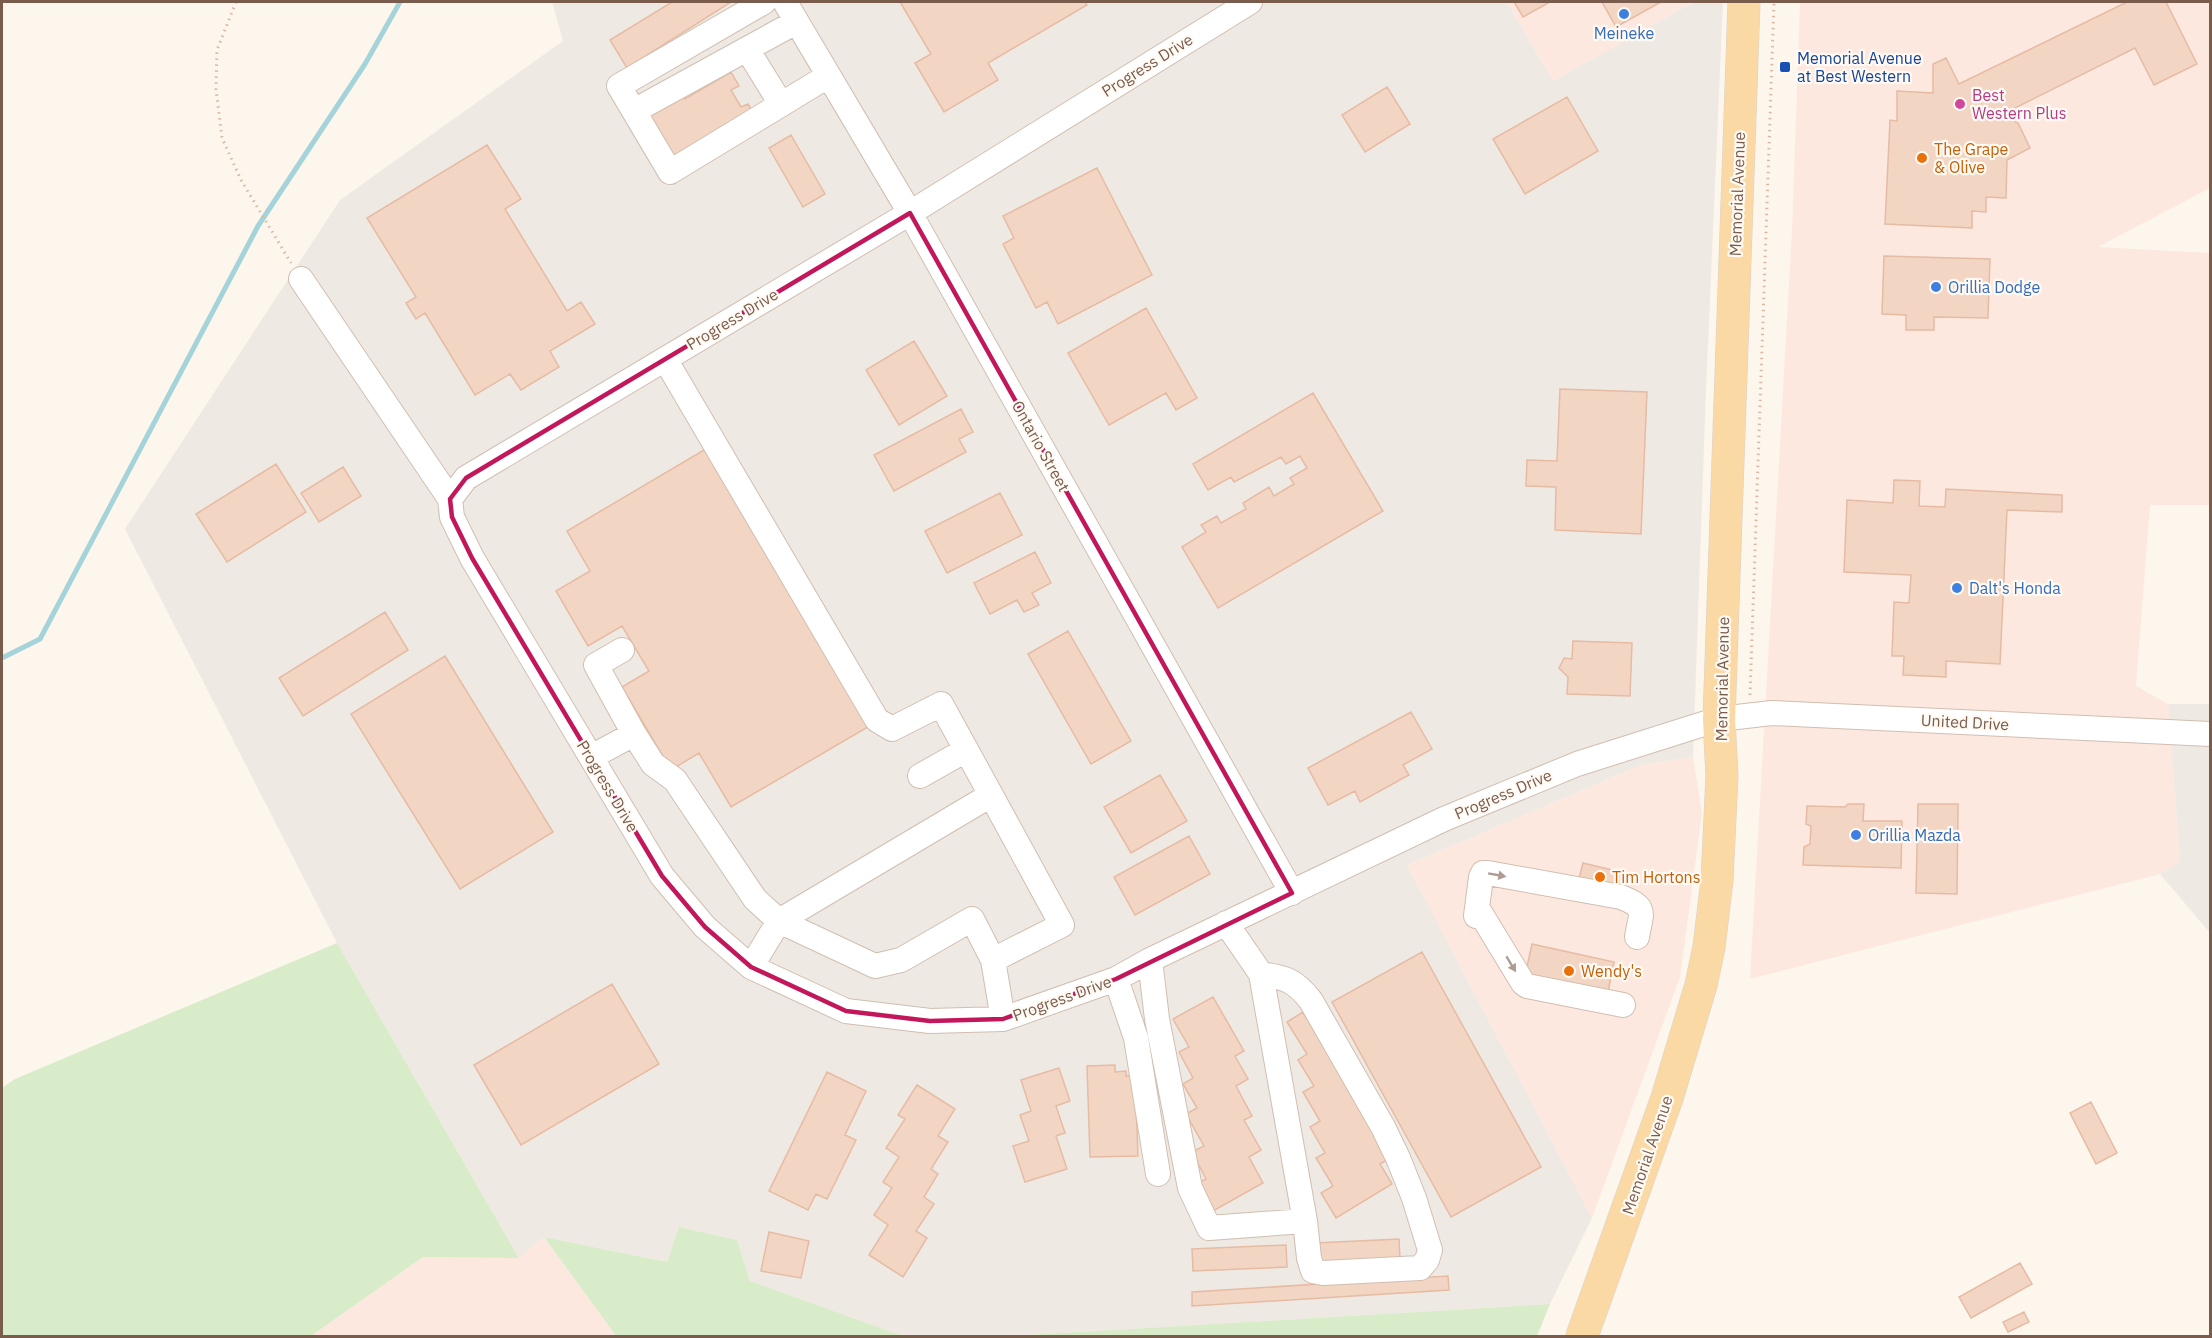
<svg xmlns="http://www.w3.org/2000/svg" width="2212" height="1338" viewBox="0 0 2212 1338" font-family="'IBM Plex Sans',sans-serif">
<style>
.commercial{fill:#fde8e0}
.industrial{fill:#efe9e4}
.green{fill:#d8ecc9}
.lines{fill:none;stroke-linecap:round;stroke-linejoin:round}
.stream{stroke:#a5d3da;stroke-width:5}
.building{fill:#f3d5c3;stroke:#e6bba3;stroke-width:1.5}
.minor-casing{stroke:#d1beb0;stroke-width:26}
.major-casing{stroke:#dad1cd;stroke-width:33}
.path{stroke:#d9b8a5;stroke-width:3;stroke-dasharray:1.5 4.5;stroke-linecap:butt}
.minor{stroke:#fff;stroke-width:24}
.major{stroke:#fbd9a5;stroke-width:32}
.oneway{fill:#af9d94}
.marked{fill:none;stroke:#c2185b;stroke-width:4.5;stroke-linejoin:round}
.shop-dot{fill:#3f7fe0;stroke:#fffaf3;stroke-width:2}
.transit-dot{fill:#1a4fb4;stroke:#fffaf3;stroke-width:2}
.hotel-dot{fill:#d1479c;stroke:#fffaf3;stroke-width:2}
.food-dot{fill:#e8710a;stroke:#fffaf3;stroke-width:2}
.labels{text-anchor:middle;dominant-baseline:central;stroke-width:4.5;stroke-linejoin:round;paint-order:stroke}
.shop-label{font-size:16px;fill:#366cbe;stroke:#fffaf3;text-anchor:start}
.transit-label{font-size:16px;fill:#164399;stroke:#fffaf3;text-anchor:start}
.street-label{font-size:16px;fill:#7a5c4d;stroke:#fffaf3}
.hotel-label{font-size:16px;fill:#b23c85;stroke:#fffaf3;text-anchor:start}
.food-label{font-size:16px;fill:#c56008;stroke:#fffaf3;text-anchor:start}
</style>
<rect width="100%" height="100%" fill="#fdf6ec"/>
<!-- commercial -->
<path class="commercial" d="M1507,2H1694L1553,81Z
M1800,2H2210V188L2098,247L2210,253V505H2150L2136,686L2168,704L2180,861L2160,874L1750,979L1792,231Z
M1693,757L1702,813L1680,977L1592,1218L1407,865L1641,765Z
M544,1237L616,1336H311L423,1257L518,1258Z"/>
<!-- industrial -->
<path class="industrial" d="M552,2H1507L1553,81L1694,2H1723L1706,390L1693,757L1641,765L1407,865L1592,1218L1550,1304L1012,1336H903L750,1281L737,1240L679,1227L667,1262L544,1237L519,1258L337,943L125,529L340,200L563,41Z
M2168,704H2210V933L2160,874L2180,861Z"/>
<!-- green -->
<path class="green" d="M337,943L519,1258L423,1257L311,1336H2V1088L15,1079Z
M679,1227L737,1240L750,1281L903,1336H616L544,1237L667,1262Z
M1550,1304L1537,1336H1012Z"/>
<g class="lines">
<!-- stream -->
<path class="stream" d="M2,658L40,639L258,226L365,64L400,2"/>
</g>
<!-- building -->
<path class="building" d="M672,2H731L627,68L610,40Z
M900,2H1085L1087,5L988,63L998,80L944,112L915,63L931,54Z
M1514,2H1550L1523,17Z
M1602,2H1661L1616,27Z
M2127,2H2166L2197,64L2154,85L2135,48L2001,115L2018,123L2030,148L2007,160L2006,198L1986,197V212L1972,211V228L1885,224L1890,120L1897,121V91L1933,93V64L1946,58L1959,84Z
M731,72L739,86L731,90L741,107L748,104L755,116L674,164L641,109L679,87L685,99Z
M1387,87L1410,124L1365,152L1342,115Z
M1567,97L1598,151L1525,194L1493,139Z
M791,135L825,194L803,207L769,148Z
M487,145L521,199L505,209L567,311L581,302L595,324L550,351L559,367L521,390L510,374L475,395L425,313L416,319L406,303L416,297L367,218Z
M1097,168L1152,275L1058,324L1047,302L1036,308L1003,244L1014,238L1003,216Z
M1884,256L1990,259L1988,318L1934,317V330H1906V315L1882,314Z
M1146,308L1197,398L1176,410L1166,393L1109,425L1068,353Z
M914,341L947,396L899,425L866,370Z
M1560,389L1647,392L1641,534L1555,530L1556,487L1526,486L1527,460L1557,461Z
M1313,393L1383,511L1218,608L1182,547L1206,532L1201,525L1217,516L1221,523L1246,509L1243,503L1269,487L1274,496L1294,484L1290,478L1307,468L1300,456L1286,464L1281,457L1234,482L1231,477L1208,490L1193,464Z
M961,409L973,432L959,439L966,452L894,491L874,455Z
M709,447L873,724L731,807L699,753L671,770L622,687L649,671L622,626L588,646L556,591L590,571L567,531Z
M276,464L306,512L227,562L196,514Z
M343,467L361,496L319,522L301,493Z
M1894,480L1920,481L1919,506L1945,507L1946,489L2062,495V512L2007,510L2000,664L1946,661V677L1903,675L1904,656H1892L1894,602L1909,603L1911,575L1844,572L1847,500L1893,503Z
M1000,493L1022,535L947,573L925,531Z
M1035,552L1051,583L1032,593L1039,605L1024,612L1017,600L990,614L974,583Z
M385,612L408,650L303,716L279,678Z
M1068,631L1131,741L1091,764L1028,654Z
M1573,641L1632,643L1630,696L1567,694L1568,677L1559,668L1564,658L1572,659Z
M445,656L553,832L460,889L351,714Z
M1411,712L1432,749L1403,765L1409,775L1360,802L1355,791L1328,805L1308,768Z
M1160,775L1187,821L1131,853L1104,807Z
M1848,804H1864L1863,821H1902L1901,868L1803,865L1804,847L1810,844L1811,826L1806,824L1807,806L1845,807Z
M1918,804H1958L1957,894L1916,893Z
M1189,836L1210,874L1135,915L1114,877Z
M1583,863L1621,872L1617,892L1578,883Z
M1532,944L1614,962L1607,997L1524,980Z
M1422,952L1541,1167L1451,1217L1332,1002Z
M612,984L659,1064L521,1145L474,1065Z
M1213,997L1244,1051L1235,1056L1248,1079L1236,1086L1252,1116L1244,1120L1261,1150L1249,1157L1263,1183L1213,1211L1198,1183L1206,1179L1192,1152L1204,1146L1186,1114L1197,1108L1183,1084L1193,1078L1179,1052L1189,1047L1173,1019Z
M1303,1012L1390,1158L1380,1164L1392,1184L1336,1218L1321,1193L1333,1186L1316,1158L1325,1153L1310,1127L1320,1121L1303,1092L1314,1086L1298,1060L1307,1054L1287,1022Z
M1115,1065V1072L1126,1071V1076H1135L1138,1156L1090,1157L1087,1066Z
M1059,1068L1070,1101L1056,1106L1065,1133L1056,1136L1067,1169L1025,1182L1013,1146L1029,1141L1020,1115L1031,1111L1021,1080Z
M827,1072L866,1091L845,1135L856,1140L827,1199L816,1194L808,1210L769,1191Z
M917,1085L955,1109L938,1136L948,1142L931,1169L938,1174L924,1197L934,1204L916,1231L927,1238L903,1277L869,1255L888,1225L874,1215L892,1188L883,1182L899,1157L886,1148L905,1119L898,1115Z
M2091,1102L2117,1153L2096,1164L2070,1113Z
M769,1232L809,1241L801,1278L761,1271Z
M1399,1239L1400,1260L1316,1264L1315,1243Z
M1286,1245L1287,1267L1193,1271L1192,1249Z
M2020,1263L2032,1284L1971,1318L1959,1297Z
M1448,1276L1449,1290L1192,1306V1292Z
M2024,1312L2029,1322L2008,1332L2003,1322Z"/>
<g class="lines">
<defs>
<path id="minor" d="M764,2L619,86L670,172L828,76
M785,2L910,213L1292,893
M1250,2L910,213L466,478L450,499L452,517L472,558L662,876L705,927L751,967L846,1011L930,1021L1003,1019L1116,979L1150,960L1444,819L1577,764L1719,719L1772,713L2210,734
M747,49L781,104
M634,111L796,22
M301,279L450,499
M665,359L877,720L892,729L941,704L991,795
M622,650L596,665L634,734
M591,757L634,734L653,764L675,780L755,899L779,921L991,795L1062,925L993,960L972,919L901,960L875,966L779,921L751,967
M920,776L966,750
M1481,914L1523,983L1527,986L1623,1005
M1476,916L1481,877L1483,873H1488L1621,897C1648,908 1641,912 1637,937
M1226,923L1261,974L1305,1221L1309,1258L1313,1271L1323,1273L1420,1268L1427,1260L1430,1250L1414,1198L1398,1158L1383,1127L1311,1001C1295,980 1286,978 1261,974
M993,960L1003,1019
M1150,960L1157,1019L1190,1188L1209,1228L1305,1221
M1116,979L1136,1038L1158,1174"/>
<path id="major" d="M1582,1336L1667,1098L1701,985L1709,947L1717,880L1722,776L1719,719L1744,2"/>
</defs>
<!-- minor casing -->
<use href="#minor" class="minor-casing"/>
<!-- major casing -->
<use href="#major" class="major-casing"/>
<!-- path -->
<path class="path" d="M236,2L217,50L216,89L222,138L241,180L291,263
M1750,695L1774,2"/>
<!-- minor -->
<use href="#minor" class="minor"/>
<!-- major -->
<use href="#major" class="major"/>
</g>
<!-- one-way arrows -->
<defs><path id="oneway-solid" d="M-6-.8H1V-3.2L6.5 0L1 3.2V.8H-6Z" transform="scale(1.5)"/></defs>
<g class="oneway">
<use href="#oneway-solid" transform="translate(1497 875) rotate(10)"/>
<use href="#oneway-solid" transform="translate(1511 964) rotate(59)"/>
</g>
<!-- marked area -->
<path class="marked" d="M910,213L1292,893L1116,979L1003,1019L930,1021L846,1011L751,967L705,927L662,876L472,558L452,517L450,499L466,478Z"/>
<!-- markers -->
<g class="shop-dot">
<circle cx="1624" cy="14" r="6"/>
<circle cx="1936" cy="287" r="6"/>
<circle cx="1957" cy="588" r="6"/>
<circle cx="1856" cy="835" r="6"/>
</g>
<rect class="transit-dot" x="1779" y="61" width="12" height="12" rx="3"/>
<circle class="hotel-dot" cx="1960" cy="104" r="6"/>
<g class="food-dot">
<circle cx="1922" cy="158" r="6"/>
<circle cx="1600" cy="877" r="6"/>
<circle cx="1569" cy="971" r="6"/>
</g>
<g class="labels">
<!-- shop labels -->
<g class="shop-label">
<text x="1624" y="33" text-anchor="middle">Meineke</text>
<text x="1948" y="287">Orillia Dodge</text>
<text x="1969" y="588">Dalt's Honda</text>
<text x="1868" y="835">Orillia Mazda</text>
</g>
<!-- transit labels -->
<g class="transit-label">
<text x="1797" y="58">Memorial Avenue<tspan x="1797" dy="18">at Best Western</tspan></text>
</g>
<!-- street labels -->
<g class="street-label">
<text transform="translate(1147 65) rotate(-32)">Progress Drive</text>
<text transform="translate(1737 194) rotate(-88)">Memorial Avenue</text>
<text transform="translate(732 319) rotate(-31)">Progress Drive</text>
<text transform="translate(1041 446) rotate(61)">Ontario Street</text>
<text transform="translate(1722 679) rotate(-89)">Memorial Avenue</text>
<text transform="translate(1965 722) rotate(3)">United Drive</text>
<text transform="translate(608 786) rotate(59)">Progress Drive</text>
<text transform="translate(1503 794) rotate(-23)">Progress Drive</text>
<text transform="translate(1062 998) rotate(-20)">Progress Drive</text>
<text transform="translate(1647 1155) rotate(-71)">Memorial Avenue</text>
</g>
<!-- hotel labels -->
<g class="hotel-label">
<text x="1972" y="95">Best<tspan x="1972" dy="18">Western Plus</tspan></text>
</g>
<!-- food labels -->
<g class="food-label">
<text x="1934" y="149">The Grape<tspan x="1934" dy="18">&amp; Olive</tspan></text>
<text x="1612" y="877">Tim Hortons</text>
<text x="1581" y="971">Wendy's</text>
</g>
</g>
<!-- border -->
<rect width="2212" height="1338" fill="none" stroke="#7a5c4d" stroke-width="6"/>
</svg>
